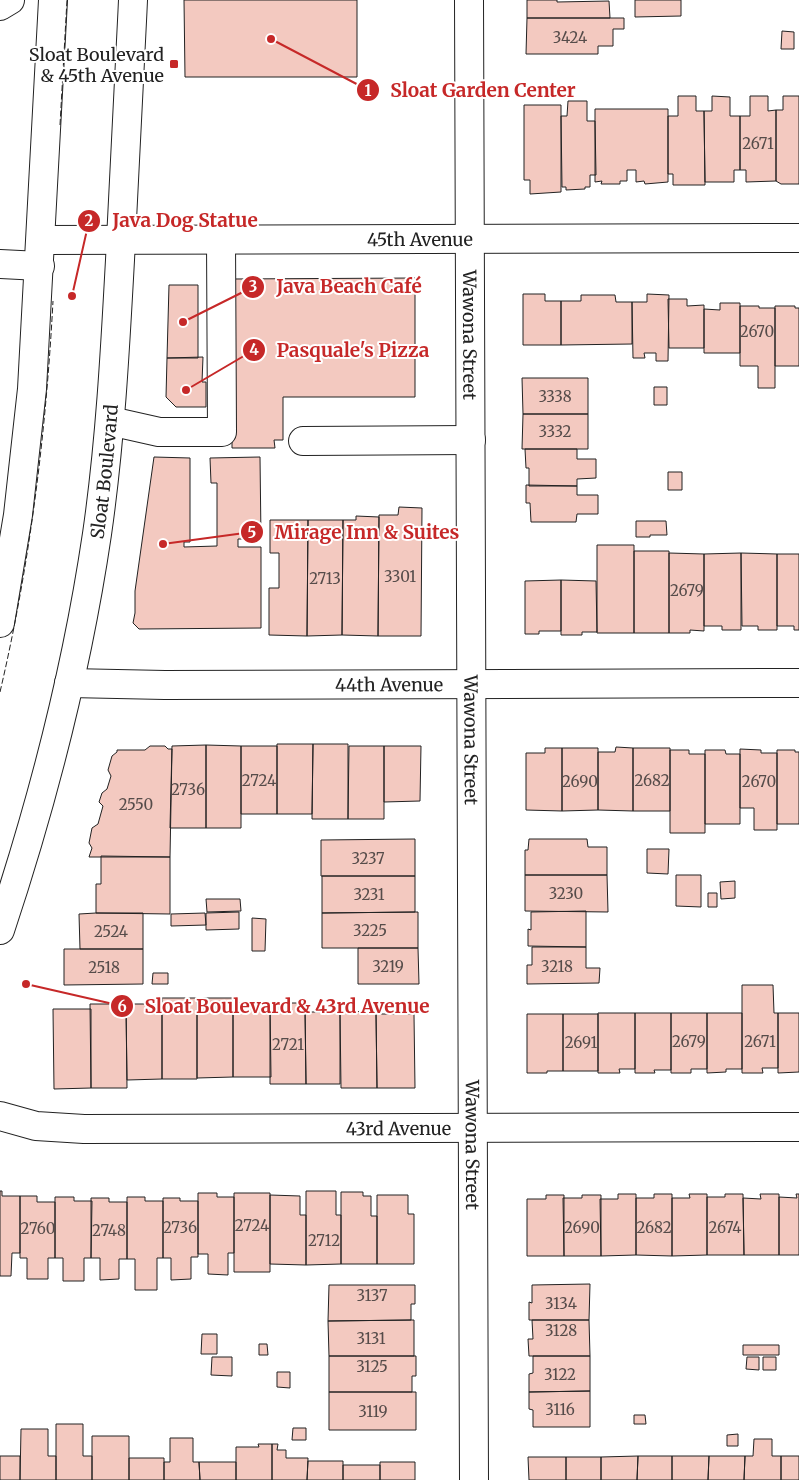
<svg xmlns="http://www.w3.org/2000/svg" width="799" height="1480" viewBox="0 0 799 1480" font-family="Merriweather,serif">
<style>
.building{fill:#f3c9c0;stroke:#222}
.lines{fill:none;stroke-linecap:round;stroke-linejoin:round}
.minor-casing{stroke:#222;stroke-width:30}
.minor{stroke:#fff;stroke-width:28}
.fence{stroke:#222;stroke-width:1;stroke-dasharray:6 2.5;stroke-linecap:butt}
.poi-dot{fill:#c62828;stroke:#fff;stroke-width:2}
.labels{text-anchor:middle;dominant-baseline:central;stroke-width:4;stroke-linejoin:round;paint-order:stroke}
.number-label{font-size:15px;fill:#564c4a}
.poi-label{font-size:18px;fill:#222;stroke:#fff;text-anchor:end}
.street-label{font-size:18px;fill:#222;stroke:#fff}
.leader{fill:none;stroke:#c62828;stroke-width:2}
.callout-dot{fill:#c62828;stroke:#fff;stroke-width:2}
.mark-label{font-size:15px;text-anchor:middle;font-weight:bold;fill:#fff}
.callout-label{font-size:19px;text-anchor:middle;font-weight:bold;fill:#c62828;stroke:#fff;stroke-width:4;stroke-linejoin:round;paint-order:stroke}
</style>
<rect width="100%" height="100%" fill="#fff"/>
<!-- building -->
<path class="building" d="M184,0H357V77H185Z
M527,0H557V2L609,1L610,18H527Z
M635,0H681V16L635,17Z
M527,18H624V29H613V46H598V54H526Z
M782,31L794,32V49H781Z
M678,96H696V111H704L705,185H673V174H668V116H678Z
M712,96L730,97V116H740V170H734V182H705L704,111H712Z
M750,96H768V111L776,110V181L746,182V170H740V116H750Z
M783,96H799V184H781L776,181V110H783Z
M568,101H587V121H595L596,175H590V187H585V189L566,190V187H562L561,116H567Z
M524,105H561V192L530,194V180H524Z
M595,109H668V182L645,184L644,181L636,182V170H627V181H620V184H601L602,181L595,182Z
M415,278V397H283V440H274L275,448H232V279Z
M169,285H198V358H167Z
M523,294H545V301H561V345H523Z
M647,294L669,295L668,361H656V353H644L645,358H633L632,302H647Z
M581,295H615L616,302H632V344L561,345V301H581Z
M668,299H687V306L704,305V348H669Z
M720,303H740V353H704V309L720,310Z
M740,306H759V308H775V388H758V366H740Z
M775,306H795V308H799V366H775Z
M203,357L202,382H206V407H176L166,397L167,358Z
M522,378H588V414H523Z
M654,387H667V405H654Z
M523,414H588V449H522Z
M525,449H577V459H596V478L577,479V486H529V468H526Z
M154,457L190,458V542H184V547L217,546V483H211L210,458L260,457L261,539H238V547H261V628L139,629L133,623L135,613V591Z
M668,472H682V490H668Z
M526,485L577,486V495H598V514H577L576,522H531L530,503H526Z
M399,507L422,508L421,636H378L379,515H398Z
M356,516L379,517L378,636L342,635L343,520H356Z
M270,520H308L307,636L269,635V588H279V553H270Z
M308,520H343L342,635L307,636Z
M636,521H666L667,535H650V537H636Z
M597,545H634V633H597Z
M634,551H669V633H634Z
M669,553L704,554V631L690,630V633H669Z
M741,553V630H722V626H704V554Z
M741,553L777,554V630H758V626H742Z
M777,554H799V630H794V626H777Z
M561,580V631H539V634H525V581Z
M561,580L596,581L597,632H582V635H561Z
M277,744H313L312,814H277Z
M313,744H348V819H312Z
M206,745V828H170L172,746Z
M206,745L241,746V828H206Z
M150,746H165L168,749H172L170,857H89L92,848L89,843L92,828L98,824L103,806L99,802L102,793L107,789L111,776L108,770L112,756L117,752V750H145Z
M241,746H277V814H241Z
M349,746H384V819H348Z
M384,746H421L420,801L384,802Z
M616,747L633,748V811L598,810V752H615Z
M545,748H562V811L526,810V753H545Z
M562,748H598V810L562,811Z
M633,748H670V811H633Z
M740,749L761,750V753H777V830H754V808H740Z
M670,750H689V754H705V833H670Z
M705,750H725L726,754H740V824H705Z
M777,750H795V752H799V824H777Z
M415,839V876H321V840Z
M529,839H587L588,847H607V875H525V850H528Z
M647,849H669L668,874L647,873Z
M101,856L170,857V914L96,913V884H101Z
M525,875H607L608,912L525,911Z
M676,875H701V907L676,906Z
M322,876H415V912L322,913Z
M735,881V898L721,899L720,882Z
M708,893H717V907H708Z
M206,899H240L241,911L207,912Z
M586,911V947L528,946V929L531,930V912Z
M239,912V929L206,930V913Z
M418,912V948H322V913Z
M96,913H143V949H80L79,914Z
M205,913L206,925L171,926V914Z
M252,918L266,919L265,951H252Z
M532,947H586V968H600L599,983L527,984V965H532Z
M358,948H418L419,984H358Z
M64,949H143V984L64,985Z
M153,973H168V984H152Z
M742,985H773L774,1013H778V1068H762L763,1073H742Z
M162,998H197V1079H162Z
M197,998H233V1077L197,1078Z
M233,1003H270L271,1077H233Z
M270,1003H305L306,1084H270Z
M90,1004H126L127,1088H91Z
M126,1004H162V1079L127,1080Z
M53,1009H91V1088L54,1089Z
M376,1011L377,1088H341L340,1012Z
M305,1012H340V1084H306Z
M598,1013H635V1069H619L620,1073H598Z
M635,1013H671V1070H654L655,1073H635Z
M671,1013H707V1069H691V1073H671Z
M707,1013H742V1069H726V1072L707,1073Z
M778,1013H799V1072L778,1073Z
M376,1014H414L415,1088H377Z
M527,1014H563V1071H547V1073H527Z
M563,1014H598V1071H563Z
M0,1191H2V1196H20V1253H12L11,1276H0Z
M306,1191H336V1215H341V1264L306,1265Z
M341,1192H363V1196H371V1216H377V1264H341Z
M198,1193H217V1197H234V1253H228V1275L208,1274V1254H198Z
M234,1193H270V1272H234Z
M618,1194H636V1255L601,1256L600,1199H618Z
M654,1194H672V1256L636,1255V1198H654Z
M689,1194H707V1255L672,1256V1198H690Z
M725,1194H743L744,1255H707V1197H725Z
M760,1194H779V1255H744L743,1198L761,1199Z
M796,1194H799V1255H779V1197L797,1198Z
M270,1195L300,1196V1215H306V1265L270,1264Z
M377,1195H408V1214H414V1264H377Z
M546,1195H564V1256H527V1199H546Z
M582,1195H601V1256H564L563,1198H582Z
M20,1196H37V1202H55V1258H48V1279H27V1258H20Z
M55,1197H74V1201H92L91,1258H84V1281H63V1258H55Z
M127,1197H145V1201H163V1258H157V1290H135V1259H127Z
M91,1198H109V1202H127V1259H119V1279L100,1280V1258H91Z
M163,1198H180V1201H198V1257H191V1279L171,1280V1258H163Z
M590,1284L589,1320H529V1302L532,1303V1285Z
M329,1285H415V1304H411V1320L328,1321Z
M414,1320V1356H329L328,1321Z
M532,1320H589L590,1356H529L528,1339H533Z
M202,1334H217V1354H201Z
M259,1344H267L268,1355H259Z
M743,1345H779V1355H743Z
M329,1356H416V1376H412V1392H329Z
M533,1356H590V1391L529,1392V1374L533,1373Z
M212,1357H232V1376L211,1375Z
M747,1357H759V1370L746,1369Z
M763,1357H776V1370H763Z
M277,1372H290V1388L277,1387Z
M590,1391V1427H533V1410L529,1409V1392Z
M329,1392H416V1430H329Z
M634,1415H645L646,1424H634Z
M56,1424H83V1456H92V1480H56Z
M293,1428H306V1440H292Z
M21,1429H48V1456H56V1480H20Z
M738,1434V1446H727V1435Z
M92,1436H129V1480H92Z
M170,1438H193V1462H199L200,1480H164V1462H170Z
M754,1439H772V1456H781V1480H744L745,1456H753Z
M258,1444H272V1480H236V1447H259Z
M272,1444H278L277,1450H286V1458H308L307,1480H272Z
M0,1456H20V1480H0Z
M638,1456H672V1480H637Z
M638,1456L637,1480H601V1457Z
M672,1456H709L708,1480H672Z
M709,1456H745L744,1480H708Z
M781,1456H799V1480H781Z
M528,1457H566V1480H529Z
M566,1457H601V1480H566Z
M129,1458H164V1480H129Z
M308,1461H343V1480H307Z
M199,1462H236V1480H200Z
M380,1462H415V1480H380Z
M343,1465H380V1480H343Z"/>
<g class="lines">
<defs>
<g id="minor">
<path id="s1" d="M469,0L474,1480"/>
<path d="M0,6L10,0"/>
<path id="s2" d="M41,240L799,238"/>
<path d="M0,264L40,266"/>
<path d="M110,421L159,432H222L221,240"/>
<path d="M303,441L471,440"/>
<path d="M0,623L18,515L32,389L53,0"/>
<path id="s3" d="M69,683L165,685L799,683"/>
<path id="s4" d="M0,930C43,801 77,669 97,534C110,444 115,352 120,260C124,174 129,87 133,0"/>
<path id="s5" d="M0,1116L36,1126L84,1129L799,1127"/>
</g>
</defs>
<!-- minor casing -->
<use href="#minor" class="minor-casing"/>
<!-- minor -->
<use href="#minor" class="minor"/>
<!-- fence -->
<path class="fence" d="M60,125L67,0
M0,692C30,564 46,433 53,301"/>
</g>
<!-- markers -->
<rect class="poi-dot" x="169" y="59" width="10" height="10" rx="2.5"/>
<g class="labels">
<!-- number labels -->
<g class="number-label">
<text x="570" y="37">3424</text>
<text x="758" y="143">2671</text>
<text x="757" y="331">2670</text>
<text x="555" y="396">3338</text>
<text x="555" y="431">3332</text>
<text x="400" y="576">3301</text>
<text x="325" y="578">2713</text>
<text x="687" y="590">2679</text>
<text x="259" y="780">2724</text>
<text x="652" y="780">2682</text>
<text x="580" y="781">2690</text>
<text x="759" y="781">2670</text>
<text x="188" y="789">2736</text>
<text x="136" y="804">2550</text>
<text x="368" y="858">3237</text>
<text x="566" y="893">3230</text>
<text x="369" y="894">3231</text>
<text x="370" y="930">3225</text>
<text x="111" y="931">2524</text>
<text x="388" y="966">3219</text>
<text x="557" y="966">3218</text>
<text x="104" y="967">2518</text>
<text x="689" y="1041">2679</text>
<text x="760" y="1041">2671</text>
<text x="581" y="1042">2691</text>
<text x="288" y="1044">2721</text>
<text x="252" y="1225">2724</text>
<text x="180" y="1227">2736</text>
<text x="582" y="1227">2690</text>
<text x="654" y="1227">2682</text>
<text x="725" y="1227">2674</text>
<text x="38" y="1228">2760</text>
<text x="109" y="1230">2748</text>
<text x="324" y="1240">2712</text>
<text x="372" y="1295">3137</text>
<text x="561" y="1303">3134</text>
<text x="561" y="1330">3128</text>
<text x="371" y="1338">3131</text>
<text x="372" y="1366">3125</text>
<text x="560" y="1374">3122</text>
<text x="560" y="1409">3116</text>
<text x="373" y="1411">3119</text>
</g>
<!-- poi labels -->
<g class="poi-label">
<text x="164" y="54">Sloat Boulevard<tspan x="164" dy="21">&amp; 45th Avenue</tspan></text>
</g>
<!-- street labels -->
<g class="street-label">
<text stroke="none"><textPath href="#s2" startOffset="379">45th Avenue</textPath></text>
<text stroke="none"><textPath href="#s1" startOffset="335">Wawona Street</textPath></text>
<text stroke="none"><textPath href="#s4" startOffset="471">Sloat Boulevard</textPath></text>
<text stroke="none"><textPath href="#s3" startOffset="320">44th Avenue</textPath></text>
<text stroke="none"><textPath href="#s1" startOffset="740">Wawona Street</textPath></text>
<text stroke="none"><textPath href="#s5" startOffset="400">43rd Avenue</textPath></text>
<text stroke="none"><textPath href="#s1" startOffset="1145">Wawona Street</textPath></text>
</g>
</g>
<!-- callouts -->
<path class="leader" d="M271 39L368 90M72 296L89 221M183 322L253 287M186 390L254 350M163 544L252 532M26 984L122 1006"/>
<g class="callout-dot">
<circle cx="271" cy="39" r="5"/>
<circle cx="72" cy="296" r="5"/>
<circle cx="183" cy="322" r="5"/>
<circle cx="186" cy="390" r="5"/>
<circle cx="163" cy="544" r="5"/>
<circle cx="26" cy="984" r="5"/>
<circle cx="368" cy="90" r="12"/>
<circle cx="89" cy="221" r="12"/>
<circle cx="253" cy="287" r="12"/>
<circle cx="254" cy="350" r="12"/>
<circle cx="252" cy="532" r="12"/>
<circle cx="122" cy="1006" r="12"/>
</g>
<g class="mark-label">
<text x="368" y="96">1</text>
<text x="89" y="226">2</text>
<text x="253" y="292">3</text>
<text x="254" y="355">4</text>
<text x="252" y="538">5</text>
<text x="122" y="1012">6</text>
</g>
<g class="callout-label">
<text x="483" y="97">Sloat Garden Center</text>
<text x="185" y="227">Java Dog Statue</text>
<text x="349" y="293">Java Beach Café</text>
<text x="353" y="357">Pasquale's Pizza</text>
<text x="367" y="539">Mirage Inn &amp; Suites</text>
<text x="287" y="1013">Sloat Boulevard &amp; 43rd Avenue</text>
</g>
</svg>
